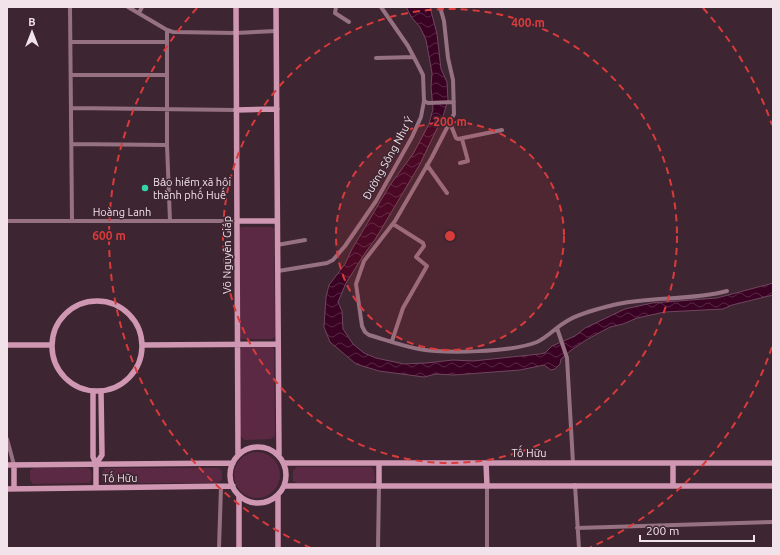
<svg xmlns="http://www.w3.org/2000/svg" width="780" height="555" viewBox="0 0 780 555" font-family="Ubuntu,sans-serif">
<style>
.green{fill:#5b2943}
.water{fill:url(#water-waves);stroke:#71465f}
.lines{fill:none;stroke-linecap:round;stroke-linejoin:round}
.street{stroke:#957182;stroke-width:4}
.secondary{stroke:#d097b2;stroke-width:5.5}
.ring{fill:none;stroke:#d93b3b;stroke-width:2;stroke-dasharray:7 5}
.poi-dot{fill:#33d4a8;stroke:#3d2531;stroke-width:1.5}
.labels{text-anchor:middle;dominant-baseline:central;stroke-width:3;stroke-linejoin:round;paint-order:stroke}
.street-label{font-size:11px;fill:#f2e2e9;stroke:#3d2531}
.poi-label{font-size:11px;fill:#f2e2e9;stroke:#3d2531;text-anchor:start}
.centre{fill:#d93b3b;stroke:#3d2531;stroke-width:2}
.ring-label{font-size:12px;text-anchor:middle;font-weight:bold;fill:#d93b3b;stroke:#3d2531;stroke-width:3;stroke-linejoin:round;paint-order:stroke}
</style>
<defs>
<pattern id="water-waves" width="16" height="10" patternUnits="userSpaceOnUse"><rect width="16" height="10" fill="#3a0324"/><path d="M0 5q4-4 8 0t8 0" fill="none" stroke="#572744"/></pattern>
</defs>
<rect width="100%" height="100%" fill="#3d2531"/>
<!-- green -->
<path class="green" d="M241,227H272L274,229L275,337L272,339H242L239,336V230Z
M242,347H272L274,348L275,436L271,439L245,440L239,435L240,349Z
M234 475a23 23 0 1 1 46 0a23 23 0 1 1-46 0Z
M297,467H371L374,470L375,480L371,483H296L293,481V470Z
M34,468H89C93,472 93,480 89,483L33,484L30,480V470Z
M105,468H216L220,469L222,471V479L219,482L215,483H105L102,480V472Z"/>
<!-- water -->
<path class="water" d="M406,7H430L437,34L441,69L447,82L448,100L443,116L420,164L376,238L365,253L346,283L338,302L342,311L343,329L353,344L364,353L376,358L404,364L426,363L453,360L473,361L540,354L545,353L552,346L575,336L585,328L625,309L652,303L717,298L773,283V295L732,305L723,309L665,312L637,318L623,324L610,327L586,340L570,351L561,359L560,364L555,369L551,370L544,365L520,370L454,375L436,374L424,377L379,371L356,364L349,358L330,342L324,327L326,297L329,285L345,264L352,249L390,185L413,154L429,124L433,109L431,87L432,73L426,40L420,27L412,18Z"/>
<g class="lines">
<!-- street -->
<path class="street" d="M70,7L72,221
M128,7L167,30L173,32L236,33L276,31
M336,7L335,13L349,22
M440,7L444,21L448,58L453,80L454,114L432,157L395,221L364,261L356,284L362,326L365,332L369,335C386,340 402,346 419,349C446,354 512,352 537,342C548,337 556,327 567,321C580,313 598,309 613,305C650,296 690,301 727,291
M139,13L142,7
M167,30V145L170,221
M71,42H167
M376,58L414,57
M71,75H167
M424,101L428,103L454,102
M72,108L236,110
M450,123L456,138L458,139L502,130
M72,144L167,145
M460,163L468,161L462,139
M427,165L447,193
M7,221H237
M277,245L305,240
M278,271L327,263L333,260L345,246L376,201L412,137L421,117L424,101L423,75L419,67L408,46L381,7
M557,328L567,358L573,463
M392,341L403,308L427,266L416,257L424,246L423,243L393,224
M7,439L14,465
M575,485L579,548
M487,486V548
M577,528L773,522
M219,548L221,487
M378,548L379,486"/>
<!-- secondary -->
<path class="secondary" d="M236,7L238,455
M276,7L279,455
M236,110L277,109
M237,221H277
M52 346a45 45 0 1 1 90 0a45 45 0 1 1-90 0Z
M7,345H52
M142,345L278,344
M93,391V457L96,464V488
M230 475a28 28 0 1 1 56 0a28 28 0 1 1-56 0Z
M284,463H773
M379,463V486
M486,463L487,486
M673,463V485
M96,464L102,455L101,391
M7,465L233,463
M14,465V489
M284,486H773
M7,489L233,486
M239,548V496
M278,548V495"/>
</g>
<!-- distance rings -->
<circle cx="450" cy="236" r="114" fill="#d93b3b" fill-opacity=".12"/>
<g class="ring">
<circle cx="450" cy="236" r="114"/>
<circle cx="450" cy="236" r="227"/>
<path d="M772 347A341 341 0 0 1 589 548M311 548A341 341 0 0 1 197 8M703 8A341 341 0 0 1 772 125"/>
</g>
<!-- markers -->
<circle class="poi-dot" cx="145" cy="188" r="4"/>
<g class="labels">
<!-- street labels -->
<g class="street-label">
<text transform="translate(388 158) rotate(-61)">Đường Sông Như Ý</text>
<text x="122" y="212">Hoàng Lanh</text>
<text transform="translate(227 255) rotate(-90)">Võ Nguyên Giáp</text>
<text x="529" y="453">Tố Hữu</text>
<text transform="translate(120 478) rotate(-1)">Tố Hữu</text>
</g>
<!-- poi labels -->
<g class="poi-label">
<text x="153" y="182">Bảo hiểm xã hội<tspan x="153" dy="13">thành phố Huế</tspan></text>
</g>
</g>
<circle cx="450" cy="236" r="6" class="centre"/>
<g class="ring-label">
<text x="528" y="27">400 m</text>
<text x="450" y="126">200 m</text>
<text x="109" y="240">600 m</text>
</g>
<!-- border -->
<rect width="780" height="555" fill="none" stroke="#f2e2e9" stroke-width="16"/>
<!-- north arrow -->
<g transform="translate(32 32)" stroke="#3d2531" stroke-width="3" paint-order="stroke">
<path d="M0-3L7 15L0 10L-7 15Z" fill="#f2e2e9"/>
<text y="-6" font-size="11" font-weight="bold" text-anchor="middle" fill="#f2e2e9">B</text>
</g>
<!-- scale -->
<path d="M640 535v6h114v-6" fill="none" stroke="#f2e2e9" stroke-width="2"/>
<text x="646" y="535" font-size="12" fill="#f2e2e9" stroke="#3d2531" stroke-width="3" paint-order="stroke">200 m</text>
</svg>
